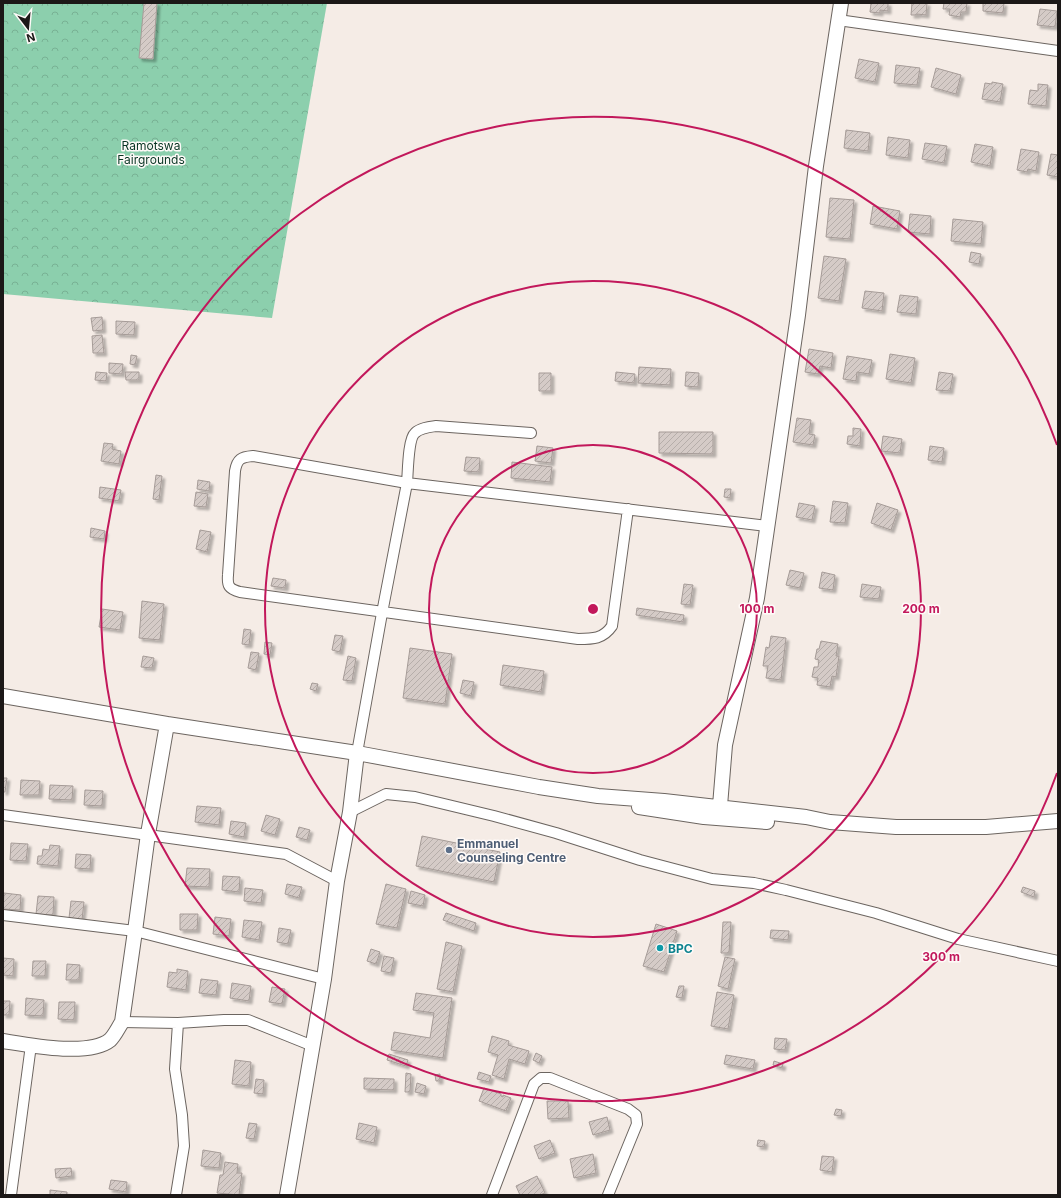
<svg xmlns="http://www.w3.org/2000/svg" width="1061" height="1198" viewBox="0 0 1061 1198" font-family="Inter,sans-serif">
<style>
.park{fill:url(#park-crowns)}
.building{fill:url(#building-hatch);stroke:#a59b97;filter:url(#shadow)}
.lines{fill:none;stroke-linecap:round;stroke-linejoin:round}
.street-casing{stroke:#6c6560;stroke-width:12}
.secondary-casing{stroke:#6c6560;stroke-width:16}
.street{stroke:#fff;stroke-width:10}
.secondary{stroke:#fff;stroke-width:14}
.ring{fill:none;stroke:#c2185b;stroke-width:2}
.service-dot{fill:#5c6f8a;stroke:#fefaf8;stroke-width:1.5}
.culture-dot{fill:#0f9aa8;stroke:#fefaf8;stroke-width:1.5}
.labels{text-anchor:middle;dominant-baseline:central;stroke-width:3;stroke-linejoin:round;paint-order:stroke}
.park-label{font-size:12px;fill:#083523;stroke:#fefaf8}
.service-label{font-size:12px;font-weight:bold;fill:#4e5e75;stroke:#fefaf8;text-anchor:start}
.culture-label{font-size:12px;font-weight:bold;fill:#0d838f;stroke:#fefaf8;text-anchor:start}
.centre{fill:#c2185b;stroke:#fefaf8;stroke-width:2}
.ring-label{font-size:12px;text-anchor:middle;font-weight:bold;fill:#c2185b;stroke:#fefaf8;stroke-width:3;stroke-linejoin:round;paint-order:stroke}
</style>
<defs>
<pattern id="park-crowns" width="20" height="18" patternUnits="userSpaceOnUse"><rect width="20" height="18" fill="#8ccfad"/><path d="M2 6a3 3 0 1 1 6 0M12 15a3 3 0 1 1 6 0" fill="none" stroke="#78b194"/></pattern>
<pattern id="building-hatch" width="6" height="6" patternUnits="userSpaceOnUse"><rect width="6" height="6" fill="#d5cbc7"/><path d="M-1 1l2-2M0 6l6-6M5 7l2-2" fill="none" stroke="#b6aeaa"/></pattern>
<filter id="shadow"><feDropShadow dx="3" dy="3" stdDeviation="1" flood-color="#0004"/></filter>
</defs>
<rect width="100%" height="100%" fill="#f5ece6"/>
<!-- park -->
<path class="park" d="M3,3H327L272,318L3,294Z"/>
<!-- building -->
<path class="building" d="M144,3H157L153,59L139,58Z
M871,3H888V11L880,10V13L870,12Z
M912,3H927L926,15L917,14V15H911Z
M944,3H967L966,12H961L960,17L949,15L950,9H943Z
M983,3H1004L1003,13L983,11Z
M1040,9L1057,11L1055,27L1037,25Z
M859,59L879,63L875,82L855,78Z
M896,65L920,68L917,85L894,83Z
M936,68L961,75L956,94L931,87Z
M992,82L1003,84L1000,102L982,99L985,83L992,84Z
M1038,84L1048,85L1046,106L1028,104L1030,90L1038,91Z
M846,130L870,133L868,151L844,148Z
M888,137L910,140L908,158L886,155Z
M925,143L947,146L944,163L922,159Z
M975,144L993,147L990,166L971,162Z
M1021,149L1039,152L1036,171L1028,169L1027,172L1017,170Z
M1051,154L1058,155V177L1047,175Z
M830,198L854,200L850,239L826,237Z
M873,206L900,211L897,229L870,224Z
M910,214L931,216L930,234L908,232Z
M953,219L983,222L981,244L951,241Z
M971,252L981,254L979,264L969,262Z
M824,256L846,259L839,301L818,298Z
M865,291L884,293L882,311L862,308Z
M900,295L918,297L916,314L897,312Z
M102,317L103,330L93,331L91,318Z
M116,321L135,322L134,335L116,334Z
M102,335L104,353H93L92,336Z
M809,349L833,353L831,368L820,366L818,374L805,372Z
M890,354L915,358L911,383L886,379Z
M131,355L137,356L135,365L130,364Z
M847,356L872,360L869,374L857,372L856,381L843,379Z
M109,363L123,364L122,374L109,373Z
M639,367L671,369L670,385L638,383Z
M96,372L107,373L106,381L95,380Z
M125,372H139V380H126Z
M616,372L635,374L634,383L615,381Z
M686,372L699,373L698,387L685,386Z
M939,372L953,374L950,391L936,390Z
M539,373H551V391H539Z
M797,418L811,420L809,434L815,435L813,445L793,442Z
M853,428L861,429L860,446L847,444L848,436H853Z
M659,432H713V454L659,453Z
M883,436L902,439L900,453L881,451Z
M104,443L113,444L112,449L121,451L119,464L101,461Z
M537,446L553,448L551,463L535,461Z
M930,446L944,448L942,462L928,460Z
M466,457L480,458L479,472L464,471Z
M512,462L552,467L550,482L511,478Z
M156,475L162,476L159,500L153,499Z
M198,480L210,482L209,491L197,489Z
M100,487L121,490L119,501L99,498Z
M725,489H731L730,498L724,497Z
M196,492L208,494L206,507L194,506Z
M833,501L848,503L845,523L830,522Z
M799,503L815,506L812,520L796,517Z
M877,503L898,510L891,530L871,523Z
M91,528L105,531L104,539L90,537Z
M200,530L211,532L207,552L196,549Z
M790,570L804,573L800,588L786,585Z
M822,572L835,575L833,590L819,588Z
M273,578L286,580L285,588L271,586Z
M684,584L693,585L690,605L681,604Z
M862,584L881,587L879,599L860,597Z
M142,601L164,604L160,640L139,638Z
M637,608L684,615L683,622L636,615Z
M102,609L123,612L120,630L99,627Z
M244,629L251,630L249,645L242,644Z
M335,635L343,636L340,652L332,650Z
M771,636L786,638L781,680L766,678L768,666H763L766,647L769,648Z
M821,641L838,644L836,656H839L836,677L832,676L830,687L817,685L818,678L812,677L814,667H818L819,660L815,659L817,649H819Z
M265,642L272,643L270,655L264,654Z
M410,648L452,654L445,704L403,698Z
M251,652L259,653L256,670L248,668Z
M143,656L154,658L152,668L141,667Z
M348,656L356,658L352,681L343,680Z
M503,665L544,671L541,692L500,685Z
M463,680L474,682L471,696L460,693Z
M312,683L318,684L316,691L310,689Z
M3,778H7L5,792H3Z
M21,780L40,781L39,795H20Z
M50,785L73,786L72,800L49,799Z
M85,790L103,791L102,806L84,805Z
M197,806L221,808L219,825L195,822Z
M266,815L280,819L275,835L261,831Z
M231,821L246,823L244,837L229,834Z
M299,827L310,830L307,840L296,837Z
M422,836L500,852L494,882L416,866Z
M11,843L28,844L26,861L10,860Z
M50,845L60,846L58,866L37,864L38,856H42L43,849L49,850Z
M76,854L91,855L90,869L75,868Z
M187,868L210,869L209,887L185,886Z
M223,876L240,877L239,892L222,890Z
M287,884L302,887L299,898L285,894Z
M386,884L406,889L397,928L376,924Z
M1023,887L1035,891L1034,897L1021,892Z
M245,888L263,890L261,903L244,901Z
M411,891L425,895L423,906L408,903Z
M4,893L21,895L20,910L3,909Z
M38,896L54,897L53,915L36,914Z
M71,901L84,902L82,920L69,918Z
M446,913L476,923L474,931L443,920Z
M180,914H198L197,930H180Z
M215,917L231,919L229,936L213,934Z
M244,920L262,922L259,940L242,937Z
M723,922H731L729,953H721Z
M656,924L677,931L664,972L643,966Z
M279,928L291,930L288,944L277,942Z
M771,930L789,931L788,940L770,938Z
M446,942L462,946L453,992L437,989Z
M371,949L380,952L376,964L367,961Z
M384,956L394,958L391,973L381,971Z
M725,957L735,959L728,989L718,986Z
M3,958L14,959L13,976L3,975Z
M33,961H46L45,976H32Z
M67,964L80,965L79,980H66Z
M177,969L188,971L186,990L167,987L169,972L177,973Z
M201,979L218,981L216,995L199,993Z
M232,983L251,986L249,1001L230,998Z
M679,986H684L682,998L676,997Z
M272,987L285,989L282,1004L269,1002Z
M717,992L734,995L728,1029L711,1026Z
M416,993L452,998L443,1058L391,1050L394,1032L430,1038L434,1013L413,1010Z
M26,998L44,1000L43,1016L25,1015Z
M3,1001H10L9,1015H3Z
M59,1002H75L74,1020L58,1019Z
M492,1036L509,1041L508,1045L529,1051L525,1064L509,1059L504,1079L492,1075L498,1055L488,1052Z
M775,1038L787,1039L785,1050L774,1049Z
M536,1053L542,1056L539,1063L533,1060Z
M389,1054L408,1060L406,1066L387,1060Z
M726,1055L755,1060L753,1069L724,1064Z
M235,1060L251,1062L249,1086L232,1084Z
M774,1061L783,1064L782,1068L773,1065Z
M479,1072L491,1076L489,1082L477,1079Z
M406,1073L411,1074L410,1092H405Z
M440,1074V1081H436L435,1075Z
M364,1078L394,1079V1090L364,1089Z
M256,1079L264,1080L263,1094L254,1093Z
M417,1083L426,1086L424,1094L415,1092Z
M484,1088L501,1094V1096L503,1097V1095L511,1098L506,1111L479,1101Z
M547,1101H568L569,1118L548,1119Z
M836,1109L842,1110L841,1116L834,1115Z
M607,1117L610,1130L593,1135L589,1122Z
M249,1123L257,1124L254,1139L246,1138Z
M359,1123L377,1127L374,1143L356,1139Z
M550,1140L555,1153L539,1159L534,1146Z
M758,1140L765,1141L764,1147L757,1146Z
M203,1150L221,1153L219,1168L201,1166Z
M593,1154L596,1173L574,1178L570,1159Z
M822,1156L834,1157L832,1172L820,1170Z
M225,1162L238,1164L237,1173H242L239,1195L217,1193L220,1175H223Z
M71,1168L72,1176L56,1178L55,1169Z
M537,1176L545,1193L540,1195H520L516,1186Z
M111,1180L127,1182L126,1192L109,1189Z
M50,1190L67,1192V1195H50Z"/>
<g class="lines">
<defs>
<path id="street" d="M838,20L1058,51
M531,433L436,426C429,427 420,428 415,433C408,439 408,472 407,483L767,526
M357,753L382,613L407,483L253,456C241,457 237,459 235,471L228,575C227,586 229,589 240,592L578,639C593,639 603,639 612,626L628,509
M350,812L386,794L415,797L494,816L556,833L640,860L712,879L754,883L786,890L876,913L958,939L1058,961
M3,815L286,854L337,881
M3,915L135,931L324,979
M122,1022L178,1023L224,1020H248L313,1046
M11,1195L31,1045
M176,1195L184,1146L182,1115L175,1069L178,1023
M492,1195L534,1084L541,1078H550L628,1109L636,1115L637,1124L608,1195"/>
<path id="secondary" d="M3,696L167,724L357,753L539,787L598,796L664,801L806,817L830,822L896,827H986L1058,821
M639,807L704,817L767,822
M719,818L725,745L757,598L798,315L816,166L841,3
M3,1041C28,1045 89,1057 110,1040C115,1035 118,1028 122,1022L135,931L148,834L167,724
M287,1195L324,979L337,881L350,812L357,753"/>
</defs>
<!-- street casing -->
<use href="#street" class="street-casing"/>
<!-- secondary casing -->
<use href="#secondary" class="secondary-casing"/>
<!-- street -->
<use href="#street" class="street"/>
<!-- secondary -->
<use href="#secondary" class="secondary"/>
</g>
<!-- distance rings -->
<g class="ring">
<circle cx="593" cy="609" r="164"/>
<circle cx="593" cy="609" r="328"/>
<path d="M1057 773A492 492 0 1 1 1057 445"/>
</g>
<!-- markers -->
<circle class="service-dot" cx="449" cy="850" r="4"/>
<circle class="culture-dot" cx="660" cy="948" r="4"/>
<g class="labels">
<!-- park labels -->
<g class="park-label">
<text x="151" y="145">Ramotswa<tspan x="151" dy="14">Fairgrounds</tspan></text>
</g>
<!-- service labels -->
<g class="service-label">
<text x="457" y="843">Emmanuel<tspan x="457" dy="14">Counseling Centre</tspan></text>
</g>
<!-- culture labels -->
<g class="culture-label">
<text x="668" y="948">BPC</text>
</g>
</g>
<circle cx="593" cy="609" r="6" class="centre"/>
<g class="ring-label">
<text x="757" y="613">100 m</text>
<text x="921" y="613">200 m</text>
<text x="941" y="961">300 m</text>
</g>
<!-- border -->
<rect width="1061" height="1198" fill="none" stroke="#1c1817" stroke-width="8"/>
<!-- north arrow -->
<g transform="translate(28 28) rotate(164)" stroke="#fefaf8" stroke-width="3" paint-order="stroke">
<path d="M0-3L7 15L0 10L-7 15Z" fill="#1c1817"/>
<text y="-6" font-size="11" font-weight="bold" text-anchor="middle" fill="#1c1817">N</text>
</g>
</svg>
